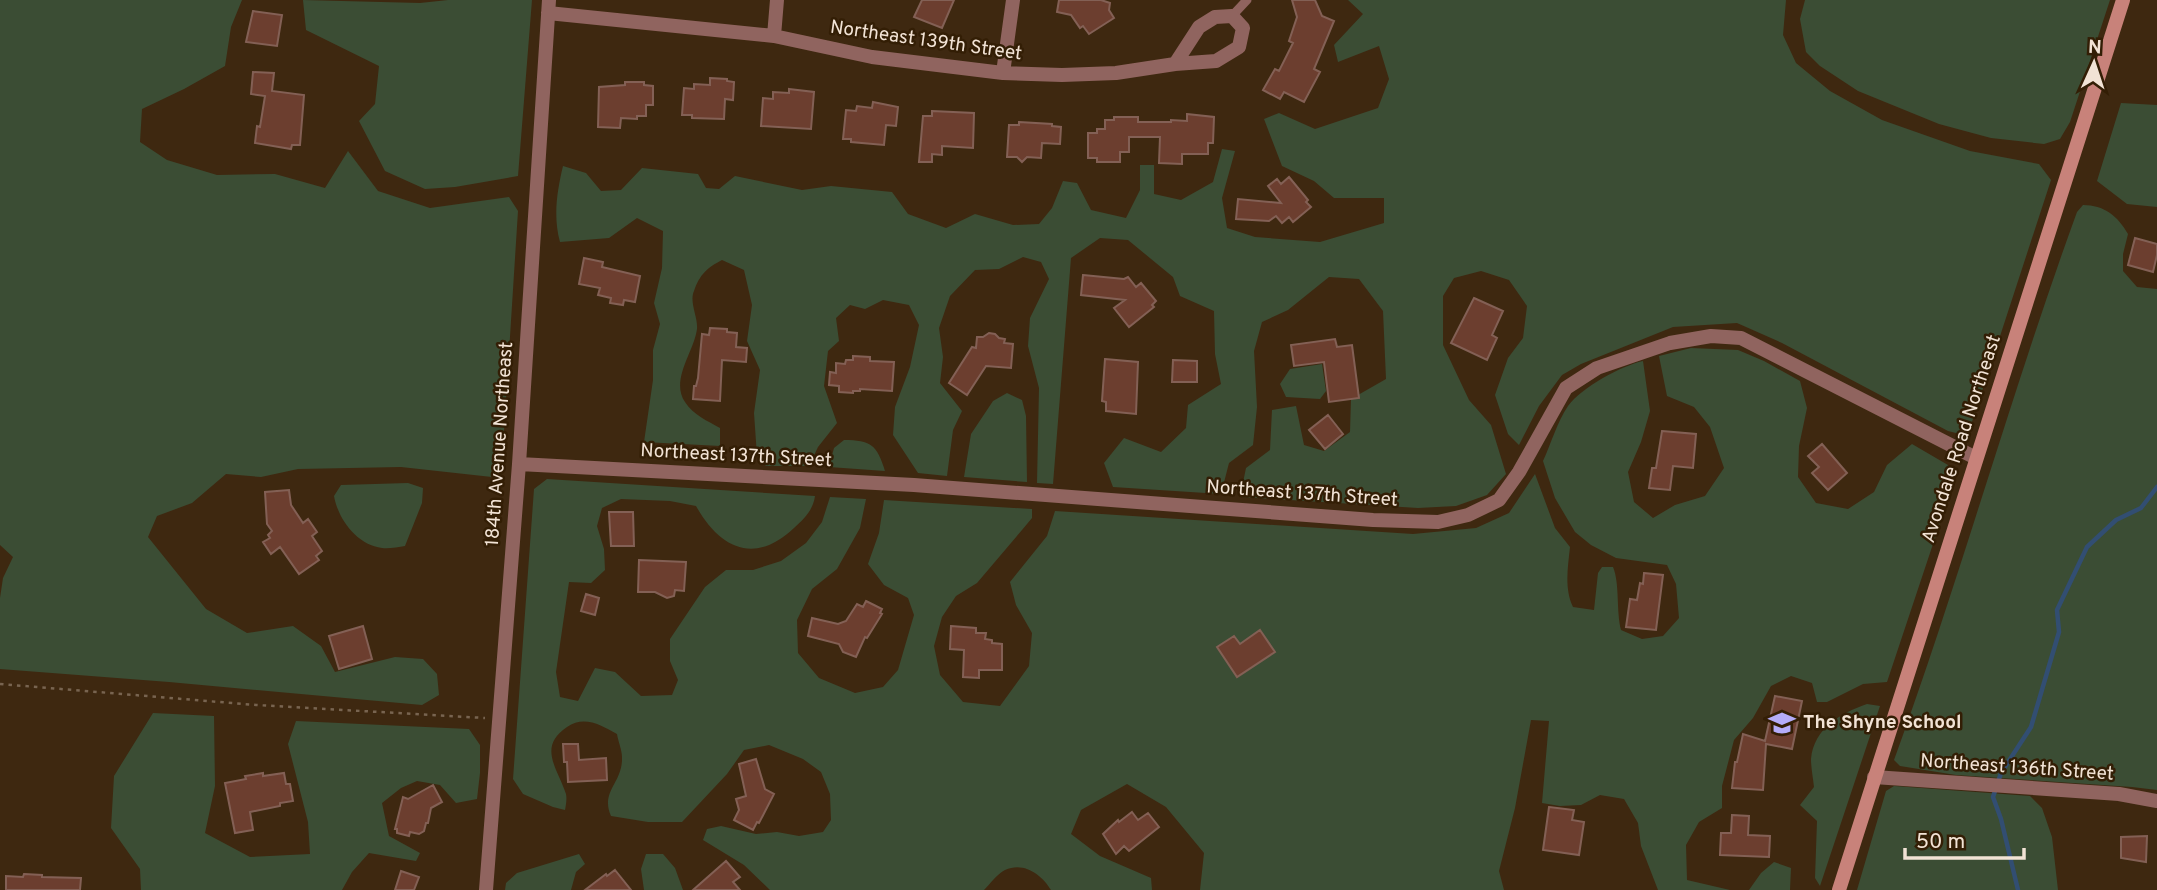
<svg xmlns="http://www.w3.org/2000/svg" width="2157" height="890" viewBox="0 0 2157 890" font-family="Overpass,sans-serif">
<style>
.green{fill:#3b4d34}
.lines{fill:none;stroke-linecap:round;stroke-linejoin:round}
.stream{stroke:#324e72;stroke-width:4.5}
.building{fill:#6c3e2f;stroke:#836055;stroke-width:2}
.path{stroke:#786450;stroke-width:2.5;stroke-dasharray:3.5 5;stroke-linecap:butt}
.lane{stroke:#90645f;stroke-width:9}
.street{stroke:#90645f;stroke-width:14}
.secondary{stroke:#c8827a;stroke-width:14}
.labels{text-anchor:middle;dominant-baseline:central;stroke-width:5;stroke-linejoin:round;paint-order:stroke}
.street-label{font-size:19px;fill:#f2e3d5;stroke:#331e05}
.poi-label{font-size:19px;font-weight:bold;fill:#f2e3d5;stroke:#331e05;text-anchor:start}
</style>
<rect width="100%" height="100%" fill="#3e2810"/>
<!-- green -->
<path class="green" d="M0,0H242L231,27L225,66L184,89L142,109L140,142L167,160L217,175L275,174L325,188L348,151L378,191L430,208L509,197L518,211L501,478L401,467L298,469L261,477L226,474L192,503L157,516L148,537L206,609L247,633L293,626L321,646L335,672L395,657L423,659L437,674L439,695L422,705L169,682L0,669V598L3,578L13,557L0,545Z
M303,0L420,3L448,0H532L518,176L455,187L425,189L385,171L359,121L375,104L379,66L306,30Z
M1348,0H1786L1783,35L1796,63L1830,91L1882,120L1970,151L2039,164L2051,180L1971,425L1964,435L1948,431L1782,343L1737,323L1673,327L1581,364L1562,375L1539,406L1519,445L1508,434L1495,395L1508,358L1523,338L1527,306L1509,280L1481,271L1454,278L1443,296V345L1469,400L1491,425L1506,474L1487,495L1456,506L1418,508L1240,497L1246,468L1270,450L1272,410L1296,406L1304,445L1324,451L1350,432L1351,399L1386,379L1383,311L1359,279L1329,277L1288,310L1262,322L1254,351L1257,407L1253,445L1229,463L1221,494L1113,487L1104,463L1124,438L1161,452L1186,428L1188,405L1221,384L1215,354L1214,311L1180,296L1173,277L1128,240L1100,238L1071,258L1053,484L1037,483L1039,388L1028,346L1030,318L1049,279L1041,262L1023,257L999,269L975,270L950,296L939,328L943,357L940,383L962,411L953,430L947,476L918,473L893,435L895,407L910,367L919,325L909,305L883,300L865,309L850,305L836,318L839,341L828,351L824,386L837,423L818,447L809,466H766L757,456L754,413L760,370L747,341L752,305L744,270L722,260C707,268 700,274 694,291C689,302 698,317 697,329C694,352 670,380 685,402C693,415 708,421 720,428V446L644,442L653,380V350L660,324L654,303L662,268L663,231L637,218L609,238L560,242C553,217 557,191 563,166L586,173L601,191L621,190L642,168L698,174L706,188L719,189L735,176L802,190L831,186L892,192L908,214L946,228L975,214L1013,225L1039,224L1052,208L1063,181L1077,183L1091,210L1126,218L1140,190V165H1154V194L1181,200L1213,182L1222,149L1235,151L1222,198L1227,228L1255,237L1320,242L1384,223V198H1334L1314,181L1282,166L1264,119L1279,113L1315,129L1378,108L1389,79L1379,46L1338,62L1334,45L1363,14Z
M1805,0H2110L2070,122L2060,139L2044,144L1991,138L1939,124L1858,91L1820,66L1806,52L1800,19Z
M2121,103L2157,105V207L2127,204L2097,181Z
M2083,205C2104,205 2118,216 2128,234L2123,254V271L2137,287L2157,289V790L2132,787L1956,775L1900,766L1894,760C1960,579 2011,393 2077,212Z
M1691,348L1738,350L1764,361L1800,381L1807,408L1799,446L1798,477L1816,503L1848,509L1874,492L1887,465L1912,444L1948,465L1954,481L1887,682L1863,684L1827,702H1817L1812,683L1791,676L1771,686L1753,718L1734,740L1722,786V808L1699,822L1686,845L1687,880L1730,890H1658L1641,846L1638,823L1624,799L1600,795L1581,805L1560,806L1542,803L1549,721L1531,720L1515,808L1499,871L1504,890H1200L1204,853L1166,807L1127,784L1081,810L1071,834L1100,856L1151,878L1152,890H1051C1042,875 1024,861 1005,870C997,874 990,884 984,890H770L744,865L703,840L707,829L721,826L756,834L777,832L799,836L823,832L831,820L830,794L821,772L803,759L769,745L744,750L727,774L682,822H648L611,816C600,791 623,783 622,757C622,750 618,741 617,734C601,725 584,715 567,727C537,747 558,769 566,794C567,799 566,805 565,810L553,807L523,794L513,779L534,489L547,479L815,496C813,510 805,518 794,528C755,565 720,549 696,506L670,501L621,499L602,508L597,526L604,549L605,570L591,583L569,582L556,672L560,697L578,701L595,668L615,672L641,696L672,695L678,680L670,661V639L705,587L726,570H753L781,561L806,543L822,522L830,497L866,499L860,528L837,569L812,589L797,620L798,653L819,678L855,693L883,687L898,670L914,615L908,598L884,585L868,564L879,533L884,500L1032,509V518L1022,530L977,583L956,596L942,617L934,646L940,675L963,702L1000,706L1029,666L1032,633L1016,605L1010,582L1047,536L1055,511L1413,534L1476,528L1509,513L1535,474L1555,528L1570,547C1568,567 1564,588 1573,607L1594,610L1598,573L1602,567H1613C1620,584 1616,610 1621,630L1642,639L1663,636L1679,618L1676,584L1667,565L1616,558L1591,545L1575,532L1555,498L1543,461C1551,444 1557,422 1568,406C1582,387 1621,366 1643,361L1650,411L1641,442L1628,472L1634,502L1653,518L1675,505L1705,496L1724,468L1710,427L1694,407L1667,396L1659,356Z
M1322,364L1326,391L1320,399L1286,397L1280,384L1290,369Z
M1007,393L1022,400L1026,416L1027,482L964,477L971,434L993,401Z
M844,440C871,440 877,445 885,471L829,467L834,448Z
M408,483L423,488L422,503L405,546C398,547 389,549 382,548C357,545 338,519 334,496L341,485Z
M1867,704L1880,706L1820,886L1815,878L1817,821L1800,805L1814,787C1813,778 1811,768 1811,759C1814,728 1841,713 1867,704Z
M153,713L214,716L215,786L205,833L250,857L310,854L308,822L288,744L296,721L469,729L480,745V773L477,799L456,803L440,785L417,781L401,788L382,803L389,836L420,853L416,861L369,853L352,872L342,890H141L140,869L111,828L114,776Z
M1894,786L2030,796L2042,808L2052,837L2058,890H1857L1886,791Z
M579,854L585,864L576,872L571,890H505L506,883L517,873Z
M646,854H663L675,868L683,890H644L641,869Z
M1774,862L1791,868L1790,890H1749L1761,873Z"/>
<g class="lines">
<!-- stream -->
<path class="stream" d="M2018,890L2001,819L1993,797L2001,773L2031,727L2059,632L2057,610L2087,547L2116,520L2141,508L2157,487"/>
</g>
<!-- building -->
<path class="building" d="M922,0H954L942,28L914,17Z
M1059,0H1101L1110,3L1109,10L1114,18L1089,34L1083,26L1080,28L1071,15L1057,12Z
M1292,0H1315L1322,16L1334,21L1314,69L1320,72L1304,102L1284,92L1280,99L1263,90L1275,69L1279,71L1293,43L1289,41L1297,17Z
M253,11L282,15L277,46L246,42Z
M253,72L274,73L272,91L304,95L300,145H292L291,149L255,143L257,126L260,127L265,96L251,94Z
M710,78L727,79V81L734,82L733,100L725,99L724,119L692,118V115H682L684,88L694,89V84L710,85Z
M625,82H644V85L653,86V105H646V116H637V119L621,118L620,128L598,127L599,87L625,85Z
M789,89L814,92L811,129L761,126L763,98L773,99V92L789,93Z
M873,102L898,107L896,126L886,125L884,145L851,142V139H843L846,110L856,111L857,106L872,108Z
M932,111L974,113L973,148L942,146V155L932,154V162H919L923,116H932Z
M1187,114L1214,117L1213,143H1208V154H1182V164L1159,163L1160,137H1129V152H1120V162H1097V158H1088V133H1097V129H1105V120H1114V117H1138V122H1171V120L1187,121Z
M1019,122L1052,124V126L1061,127L1060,144L1042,143L1041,158L1027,157L1022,162L1017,157H1007L1009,125H1019Z
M1289,177L1308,200L1306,202L1311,207L1293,222L1289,217L1282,223L1276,216L1269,221L1236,219L1238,199L1281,203L1268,186L1277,179L1281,184Z
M2135,238L2157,244V255L2153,272L2128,265Z
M584,258L603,262L602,267L640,276L635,302L624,300L623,305L610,303L611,298L598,295L600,288L579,284Z
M1083,275L1124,279L1128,277L1136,287L1141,283L1156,301L1152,305L1154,307L1129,327L1114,308L1125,300L1081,295Z
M1474,298L1503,311L1492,335L1497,338L1487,360L1451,343Z
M710,328L727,329V332L737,333L736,347L747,348L746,362L722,360L720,401L693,399L694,386H696L698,378L702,334L709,335Z
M989,333L995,334L999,338L1005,339L1004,343L1013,344L1011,368L986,366L967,395L949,383L972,347L976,348L977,337H983Z
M1335,339L1337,347L1352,345L1359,398L1329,402L1324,362L1294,366L1291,345Z
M853,356L870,357V361L894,362L892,391L860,389V391H853V393L839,392V386L829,385L830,372L836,373V363L845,364L846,360H853Z
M1105,359L1138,362L1136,414L1106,411V402L1102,401Z
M1173,360L1197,361V382H1172Z
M1328,415L1343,434L1325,449L1309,430Z
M1662,431L1696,434L1693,468L1673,466L1670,490L1649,488L1652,468H1656Z
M1822,444L1847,473L1828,490L1812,473L1819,467L1808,456Z
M289,490L291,505L303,523L308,519L317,532L312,536L322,551L316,556L319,560L299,574L280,547L271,554L263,542L270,538L268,535L272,531L267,524L265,492Z
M609,512H633L634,546H611Z
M639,560L686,562L684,591L675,590L674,596L667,598L655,592H638Z
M1644,573L1663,575L1656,630L1626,627L1630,599L1637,600L1640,583L1643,584Z
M586,594L599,598L595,615L581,611Z
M866,601L882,609L880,613L882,614L867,638L865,637L856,657L843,652L839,644L808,636L812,618L838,624L846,621L857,604L863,607Z
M363,626L372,659L339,669L329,636Z
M951,626L976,628V633H986L985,639L992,640V643L1002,644V670H979V678L963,677L964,650L950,649Z
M1260,630L1275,652L1237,677L1217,647L1234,636L1240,644Z
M1775,696L1802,701L1792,749L1766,744L1763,790L1732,788L1735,762H1737L1743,734L1765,741Z
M563,744H578L579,760L606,758L607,780L568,782L567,762H564Z
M756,759L765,789L774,794L759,823L757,822L753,830L734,820L739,810L736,799L746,796L739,764Z
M263,773V776L284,773L286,784H290L293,801L280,803V806L250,812L253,830L235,833L225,783L246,779L245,776Z
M433,785L442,802L431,808L428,823H426L424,831L419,834L410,832L409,836L397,833V829H395L403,797L408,799Z
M1549,807L1574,810L1572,820L1584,822L1579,855L1543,850Z
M1132,812L1138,820L1148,813L1159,827L1129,851L1124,846L1116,854L1103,834L1118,820L1119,822Z
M1732,815L1749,816L1748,835L1770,836L1769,857L1720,855L1721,833H1731Z
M2147,836L2146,862L2121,858V837Z
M726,861L740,877L733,882L740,890H693Z
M615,870L631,890H585L606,874L607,876Z
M401,871L419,877L414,890H395Z
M24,874L42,875V877L81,878L80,890H6V876L23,877Z"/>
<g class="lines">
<!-- path -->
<path class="path" d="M0,684L256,705L485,718"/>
<!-- lane -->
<path class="lane" d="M1232,16L1247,0"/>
<!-- street -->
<path class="street" d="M548,13L774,36L872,57L1003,73L1062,75L1116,73L1175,64L1199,27L1215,17L1232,16L1243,28L1239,47L1216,61L1175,64
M774,36L777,0
M1003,73L1013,0
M519,464L914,485L1373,520L1438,522L1468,515L1499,500L1519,472L1566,388L1597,368L1670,343L1711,336L1741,338L1976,458
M1874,777L2119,794L2157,801
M486,890L519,464L549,0"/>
<!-- secondary -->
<path class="secondary" d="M1839,890L2123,0"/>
</g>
<!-- icons -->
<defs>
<symbol id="school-bare" viewBox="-9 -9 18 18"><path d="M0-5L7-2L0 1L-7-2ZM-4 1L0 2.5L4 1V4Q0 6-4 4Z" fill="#b4acf9" stroke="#331e05" stroke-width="2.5" paint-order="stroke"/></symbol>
</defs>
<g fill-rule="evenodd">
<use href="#school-bare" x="1763" y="704" width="38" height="38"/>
</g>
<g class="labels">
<!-- street labels -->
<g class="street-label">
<text transform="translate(926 41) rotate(8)">Northeast 139th Street</text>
<text transform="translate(1962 439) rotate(-72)">Avondale Road Northeast</text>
<text transform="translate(500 444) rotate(-86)">184th Avenue Northeast</text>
<text transform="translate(736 456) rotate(3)">Northeast 137th Street</text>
<text transform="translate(1302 494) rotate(4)">Northeast 137th Street</text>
<text transform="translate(2017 768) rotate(4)">Northeast 136th Street</text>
</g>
<!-- poi labels -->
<g class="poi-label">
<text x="1803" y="723">The Shyne School</text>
</g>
</g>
<!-- north arrow -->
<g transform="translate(2094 63) rotate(3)" stroke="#331e05" stroke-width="5" paint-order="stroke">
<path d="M0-5L12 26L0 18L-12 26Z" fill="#f2e3d5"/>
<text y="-10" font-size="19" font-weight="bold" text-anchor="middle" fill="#f2e3d5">N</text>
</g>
<!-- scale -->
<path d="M1905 848v10h119v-10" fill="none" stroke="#f2e3d5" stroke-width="3.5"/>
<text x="1916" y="848" font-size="21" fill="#f2e3d5" stroke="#331e05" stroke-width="5" paint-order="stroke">50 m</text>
</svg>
